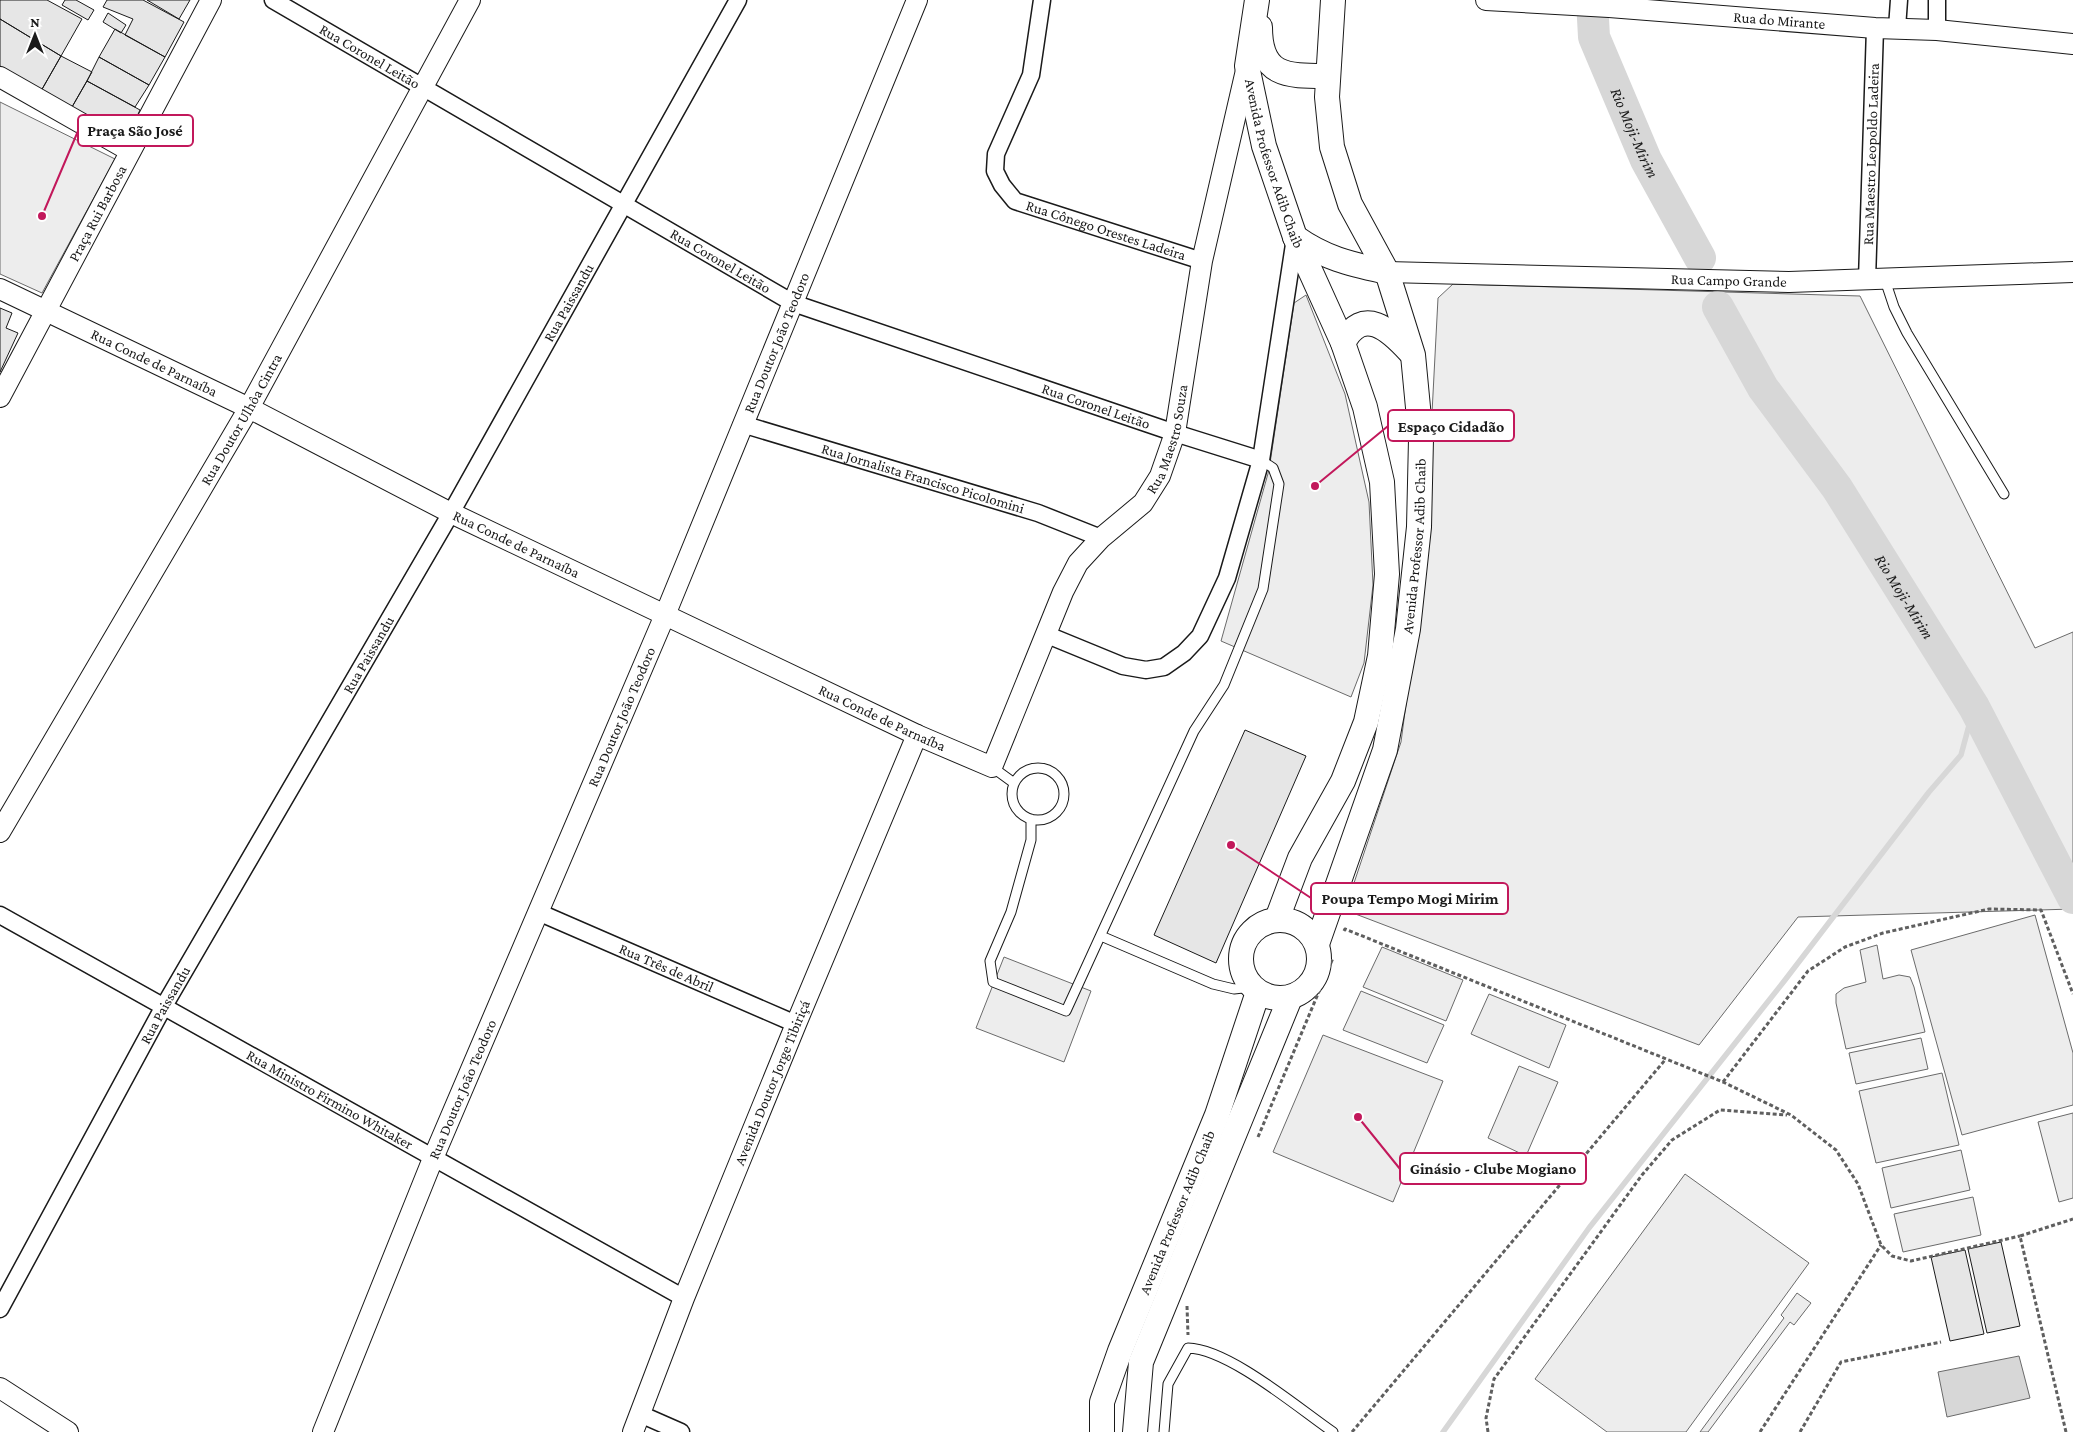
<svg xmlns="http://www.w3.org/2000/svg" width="2073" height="1432" viewBox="0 0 2073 1432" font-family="'Crimson Pro',serif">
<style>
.built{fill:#ededed;stroke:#6a6a6a}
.water{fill:#d7d7d7;stroke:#6a6a6a}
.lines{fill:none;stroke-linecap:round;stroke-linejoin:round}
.stream{stroke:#d7d7d7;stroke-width:5.5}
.river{stroke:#d7d7d7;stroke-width:32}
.building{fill:#e6e6e6;stroke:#1a1a1a}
.service-casing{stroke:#1a1a1a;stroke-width:11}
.minor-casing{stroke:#1a1a1a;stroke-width:19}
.tertiary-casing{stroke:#1a1a1a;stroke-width:22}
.secondary-casing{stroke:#1a1a1a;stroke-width:26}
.path{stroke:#5f5f5f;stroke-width:3;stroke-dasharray:4 2.5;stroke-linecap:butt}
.service{stroke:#fff;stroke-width:9}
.minor{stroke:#fff;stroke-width:16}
.tertiary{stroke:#fff;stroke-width:20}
.secondary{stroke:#fff;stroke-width:24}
.labels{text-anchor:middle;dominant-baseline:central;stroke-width:4;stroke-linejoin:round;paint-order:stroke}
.street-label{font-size:15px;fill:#1a1a1a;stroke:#fff}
.water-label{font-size:16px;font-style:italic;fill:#1a1a1a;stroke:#fff}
.leader{fill:none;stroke:#c2185b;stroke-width:2}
.callout-dot{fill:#c2185b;stroke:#fff;stroke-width:2}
.callout{fill:#fff;stroke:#c2185b;stroke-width:2}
.callout-label{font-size:16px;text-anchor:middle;font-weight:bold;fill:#1a1a1a}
</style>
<rect width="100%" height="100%" fill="#fff"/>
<!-- built -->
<path class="built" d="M0,102L115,159L42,293L0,274Z
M1453,284L1860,296L2035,648L2073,632V909L1798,917L1699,1045L1345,910L1401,742L1424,567L1438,298Z
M1306,295L1345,394L1369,502L1373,585L1364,663L1351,697L1221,641L1269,470L1294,303Z
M2035,915L2073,1053V1105L1962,1135L1911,950Z
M1877,945L1883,979L1899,975L1910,977L1914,987L1925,1032L1846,1049L1836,1003V994L1844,988L1866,982L1860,950Z
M1382,947L1463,980L1446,1021L1363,987Z
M1004,957L1091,991L1064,1062L976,1028Z
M1361,991L1444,1025L1427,1063L1343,1030Z
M1489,994L1566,1025L1549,1068L1471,1034Z
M1323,1035L1443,1081L1393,1202L1273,1152Z
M1921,1038L1928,1069L1856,1084L1849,1053Z
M1519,1066L1558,1082L1526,1156L1488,1138Z
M1942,1073L1959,1145L1876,1163L1859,1091Z
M2073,1113V1198L2059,1202L2038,1122Z
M1961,1150L1970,1190L1891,1208L1882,1168Z
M1685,1174L1809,1263L1686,1432H1607L1535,1379Z
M1973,1197L1981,1235L1903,1252L1894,1214Z
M1797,1293L1811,1303L1794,1325L1790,1322L1708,1432H1700L1784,1318L1781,1315Z"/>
<!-- water -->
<path class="water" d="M2019,1356L2030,1398L1947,1417L1938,1372Z"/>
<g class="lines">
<!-- stream -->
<path class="stream" d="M1443,1432L1589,1228L1785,980L1929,792L1961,755L1974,707"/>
<!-- river -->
<g class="river">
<path id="s1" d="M1592,0L1594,37L1646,160L1700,258"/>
<path id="s2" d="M1718,307L1763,388L1837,488L1974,707L2073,898"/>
</g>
</g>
<!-- building -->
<path class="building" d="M0,0H47L82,19L61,56L0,19Z
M65,0H76L94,10L88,20L62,5Z
M107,0H143L184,22L165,57L125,35L133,19L103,7Z
M147,0H190L179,19Z
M108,13L126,25L121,33L103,22Z
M0,19L61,56L41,91L0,66Z
M115,29L165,57L149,85L99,57Z
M61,56L92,72L72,107L41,91Z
M99,57L149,85L135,107L87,81Z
M87,81L140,110L130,131L121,134L72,107Z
M0,308L12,313L6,328L18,333L0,372Z
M1245,730L1306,756L1216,963L1154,935Z
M2001,1242L2020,1326L1987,1333L1968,1249Z
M1965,1250L1984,1334L1950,1341L1931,1257Z"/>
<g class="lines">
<defs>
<path id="service" d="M1885,280L1894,307L1907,333L2004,494
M992,767L1014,783
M1012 794a26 26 0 1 1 52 0a26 26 0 1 1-52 0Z
M1031,819V840L1011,912L990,961L993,982L1066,1011L1194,731L1224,685L1263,589L1279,484L1273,468L1261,460
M1101,936L1213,984L1234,989L1252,987
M1164,1432L1168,1384L1188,1348C1229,1349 1298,1408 1333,1432"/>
<g id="minor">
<path id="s3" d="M273,0L793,303L1175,433L1261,460"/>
<path id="s4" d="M1042,0L1031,75L996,154L995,171L1002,185L1015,201L1202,261"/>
<path d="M1897,28L1899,0"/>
<path d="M1937,30V0"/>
<path id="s5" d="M1867,280L1875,28"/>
<path id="s6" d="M742,424L1038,513L1101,538"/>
<path d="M1045,634L1123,666L1146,670L1164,667L1184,653L1200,636L1227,578L1261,460L1295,238"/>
<path id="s7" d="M538,912L796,1024"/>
<path id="s8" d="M0,915L684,1298"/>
<path id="s9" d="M0,1309L164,1006L451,513L738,0"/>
<path d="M640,1414L681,1432"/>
</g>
<g id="tertiary">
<path id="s10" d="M1486,0L1609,7L1875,28L1937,30L2073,44"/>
<path d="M0,77L130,151"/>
<path id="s11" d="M1387,272L1789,282L2073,272"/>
<path id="s12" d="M0,289L249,408L451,513L917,735L992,767L1063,592L1078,563L1101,538L1143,503L1160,476L1175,433L1202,261L1247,66"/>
<path id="s13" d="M0,397L211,0"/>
<path id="s14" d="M0,832L249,408L470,0"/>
<path d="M0,1388L68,1432"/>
<path id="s15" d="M323,1432L434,1156L665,615L917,0"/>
<path id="s16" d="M633,1432L684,1298L796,1024L917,735"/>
</g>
<g id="secondary">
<path id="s17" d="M1257,0L1247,66L1264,146L1295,237L1343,343L1365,407L1382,482L1387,574L1380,656L1366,722L1343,781L1300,858L1277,919"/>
<path d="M1260,27C1260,77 1287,76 1328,76"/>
<path d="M1295,237C1326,259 1351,264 1387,272"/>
<path d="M1343,343C1363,305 1390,330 1410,352"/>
<circle cx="1280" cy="959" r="39"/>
<path id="s18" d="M1317,944L1385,750L1408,629L1419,527L1421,439L1413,355L1387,272L1350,204L1332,147L1327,97L1333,0"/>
<path id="s19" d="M1102,1432V1402L1120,1351L1217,1115L1258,992"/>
<path d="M1135,1432L1141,1362L1290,998"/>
</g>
</defs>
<!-- service casing -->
<use href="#service" class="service-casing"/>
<!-- minor casing -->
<use href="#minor" class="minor-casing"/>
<!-- tertiary casing -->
<use href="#tertiary" class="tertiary-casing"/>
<!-- secondary casing -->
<use href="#secondary" class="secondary-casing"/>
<!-- path -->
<path class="path" d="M1344,931L1345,929L1723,1082L1791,1115L1836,1150L1858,1184L1881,1245L1892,1256L1911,1261L2020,1236
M1723,1082L1808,971L1845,947L1883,933L1989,909L2041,910L2073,994
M1258,1137L1333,958
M1187,1306L1188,1335
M1352,1432L1665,1060
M1488,1432L1486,1418L1494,1379L1642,1175L1672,1140L1720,1110L1787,1115
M1760,1432L1881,1245
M1800,1432L1841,1362L1941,1342
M2066,1432L2020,1236L2073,1219"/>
<!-- service -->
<use href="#service" class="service"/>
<!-- minor -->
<use href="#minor" class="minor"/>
<!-- tertiary -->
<use href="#tertiary" class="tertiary"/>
<!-- secondary -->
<use href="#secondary" class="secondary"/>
</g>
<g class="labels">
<!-- street labels -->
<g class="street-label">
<text stroke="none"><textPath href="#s10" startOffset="294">Rua do Mirante</textPath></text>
<text stroke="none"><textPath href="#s3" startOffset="112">Rua Coronel Leitão</textPath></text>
<text stroke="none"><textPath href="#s5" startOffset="126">Rua Maestro Leopoldo Ladeira</textPath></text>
<text stroke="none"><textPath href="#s17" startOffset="168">Avenida Professor Adib Chaib</textPath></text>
<text stroke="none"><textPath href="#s13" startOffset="208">Praça Rui Barbosa</textPath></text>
<text stroke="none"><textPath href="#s4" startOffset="311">Rua Cônego Orestes Ladeira</textPath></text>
<text stroke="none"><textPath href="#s3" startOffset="518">Rua Coronel Leitão</textPath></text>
<text stroke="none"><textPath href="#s11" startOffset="342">Rua Campo Grande</textPath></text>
<text stroke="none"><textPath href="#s9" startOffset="1156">Rua Paissandu</textPath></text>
<text stroke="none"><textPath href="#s15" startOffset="1180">Rua Doutor João Teodoro</textPath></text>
<text stroke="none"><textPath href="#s12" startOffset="171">Rua Conde de Parnaíba</textPath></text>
<text stroke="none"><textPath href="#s3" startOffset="922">Rua Coronel Leitão</textPath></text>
<text stroke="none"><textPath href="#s14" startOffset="478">Rua Doutor Ulhôa Cintra</textPath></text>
<text stroke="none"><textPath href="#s12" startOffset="1481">Rua Maestro Souza</textPath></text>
<text stroke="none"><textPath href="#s6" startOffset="189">Rua Jornalista Francisco Picolomini</textPath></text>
<text stroke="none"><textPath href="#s12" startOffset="576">Rua Conde de Parnaíba</textPath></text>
<text stroke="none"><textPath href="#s18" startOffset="412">Avenida Professor Adib Chaib</textPath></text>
<text stroke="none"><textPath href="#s9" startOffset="751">Rua Paissandu</textPath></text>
<text stroke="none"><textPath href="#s15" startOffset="775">Rua Doutor João Teodoro</textPath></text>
<text stroke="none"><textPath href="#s12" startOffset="981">Rua Conde de Parnaíba</textPath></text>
<text stroke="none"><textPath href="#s7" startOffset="140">Rua Três de Abril</textPath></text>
<text stroke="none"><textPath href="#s9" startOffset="346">Rua Paissandu</textPath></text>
<text stroke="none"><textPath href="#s16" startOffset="376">Avenida Doutor Jorge Tibiriçá</textPath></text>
<text stroke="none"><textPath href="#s15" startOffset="370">Rua Doutor João Teodoro</textPath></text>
<text stroke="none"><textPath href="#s8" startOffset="378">Rua Ministro Firmino Whitaker</textPath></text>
<text stroke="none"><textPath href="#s19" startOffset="234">Avenida Professor Adib Chaib</textPath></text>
</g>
<!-- water labels -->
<g class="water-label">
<text stroke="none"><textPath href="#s1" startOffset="141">Rio Moji-Mirim</textPath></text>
<text stroke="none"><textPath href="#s2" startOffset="345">Rio Moji-Mirim</textPath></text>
</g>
</g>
<!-- callouts -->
<path class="leader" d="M42 216L78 131M1315 486L1388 426M1231 845L1311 898M1358 1117L1400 1169"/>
<g class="callout-dot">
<circle cx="42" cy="216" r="5"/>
<circle cx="1315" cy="486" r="5"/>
<circle cx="1231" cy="845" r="5"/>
<circle cx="1358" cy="1117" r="5"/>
</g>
<g class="callout">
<rect x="78" y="115" width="115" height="31" rx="5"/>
<rect x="1388" y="410" width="126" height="31" rx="5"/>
<rect x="1311" y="883" width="197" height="31" rx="5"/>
<rect x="1400" y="1153" width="186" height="31" rx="5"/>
</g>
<g class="callout-label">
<text x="135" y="136">Praça São José</text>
<text x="1451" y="432">Espaço Cidadão</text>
<text x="1410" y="904">Poupa Tempo Mogi Mirim</text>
<text x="1493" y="1174">Ginásio - Clube Mogiano</text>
</g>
<!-- north arrow -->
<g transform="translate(35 35)" stroke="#ffffff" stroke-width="4" paint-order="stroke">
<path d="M0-4L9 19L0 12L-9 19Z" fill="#1a1a1a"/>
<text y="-8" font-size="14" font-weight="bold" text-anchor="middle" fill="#1a1a1a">N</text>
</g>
</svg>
